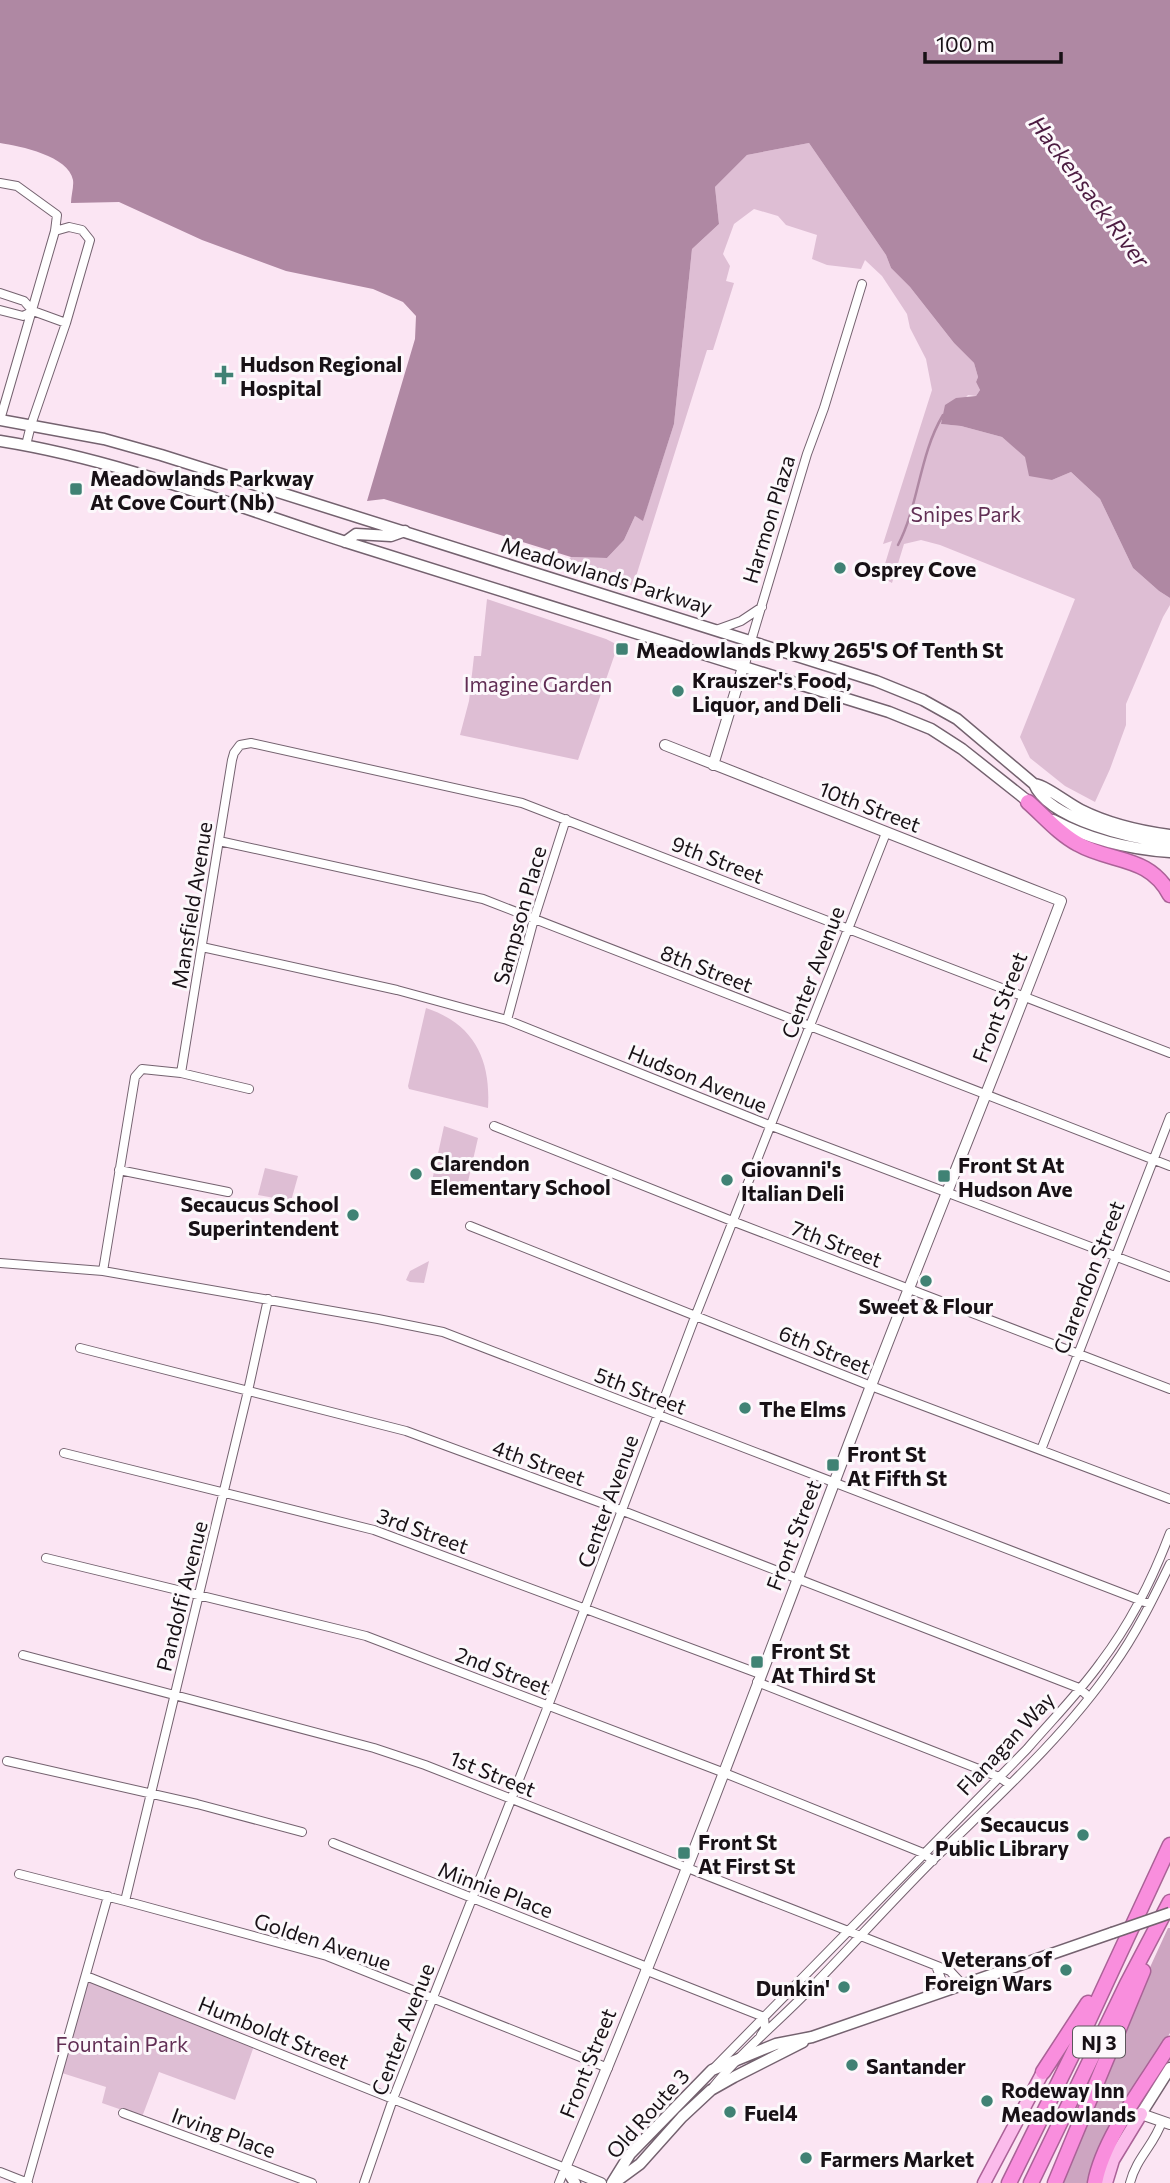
<svg xmlns="http://www.w3.org/2000/svg" width="1170" height="2183" viewBox="0 0 1170 2183" font-family="Commissioner,sans-serif">
<style>
.green{fill:#debed4}
.forest{fill:#cda5c1}
.water{fill:#af88a3}
.lines{fill:none;stroke-linecap:round;stroke-linejoin:round}
.stream{stroke:#af88a3;stroke-width:2.5}
.minor-casing{stroke:#74626f;stroke-width:10}
.tertiary-casing{stroke:#74626f;stroke-width:12}
.secondary-casing{stroke:#74626f;stroke-width:13}
.primary-casing{stroke:#aa6297;stroke-width:15}
.motorway-casing{stroke:#aa6297;stroke-width:17}
.minor{stroke:#fff;stroke-width:8}
.tertiary{stroke:#fff;stroke-width:10}
.secondary{stroke:#fff;stroke-width:10}
.primary{stroke:#fbbbeb;stroke-width:12}
.motorway{stroke:#f98edd;stroke-width:14}
.secondary-bridge-casing{stroke:#74626f;stroke-width:13;stroke-linecap:butt}
.secondary-bridge{stroke:#fff;stroke-width:10}
.poi-dot{fill:#408274;stroke:#fcf8fb;stroke-width:2.5}
.labels{text-anchor:middle;dominant-baseline:central;stroke-width:6;stroke-linejoin:round;paint-order:stroke}
.shield{fill:#fcf8fb;stroke:#5c565b;stroke-width:2}
.shield-label{font-size:19px;font-weight:bold;fill:#181116}
.poi-label{font-size:21px;font-weight:bold;fill:#181116;stroke:#fcf8fb;text-anchor:start}
.park-label{font-size:21px;fill:#612e54;stroke:#fcf8fb}
.street-label{font-size:21px;fill:#181116;stroke:#fcf8fb}
.water-label{font-size:23px;font-style:italic;fill:#4c1b41;stroke:#fcf8fb}
</style>
<rect width="100%" height="100%" fill="#fbe5f3"/>
<!-- green -->
<path class="green" d="M809,143L886,255L891,268L910,287L954,343L974,363L978,377L976,382L980,390L976,396L968,395L941,424L961,426L1002,437L1026,457L1027,465L1052,480L1071,472L1100,499L1133,568L1159,591L1170,598V605L1163,617L1126,704V725L1110,769L1095,802L1065,786L1030,758L1020,737L1075,599L940,545L921,540L904,544L892,583L881,577L892,541L883,544L932,390L926,359L910,328L907,314L882,276L865,260L861,269L827,265L812,259L817,235L786,225L778,216L754,209L734,224L723,254L730,266L726,281L734,283L713,350H707L633,586L562,565L571,557L607,558L624,540L635,516L643,520L674,424L692,249L719,224L715,187L747,155Z
M487,599L606,639L618,645L578,760L460,735L469,701L474,656H481Z
M426,1008C474,1024 491,1059 488,1108L409,1089L408,1086Z
M444,1126L478,1138L467,1186L428,1184L432,1181Z
M265,1168L298,1176L291,1201L258,1195Z
M429,1261L424,1283L410,1282L406,1280L410,1271Z
M88,1979L255,2043L235,2100L159,2072L142,2117L102,2103L106,2087L62,2073Z"/>
<!-- forest -->
<path class="forest" d="M1168,1928H1170V2033L1137,2086L1091,2183H1060L1124,2024Z"/>
<!-- water -->
<path class="water" d="M0,0H1170V598L1159,591L1133,568L1100,499L1071,472L1052,480L1029,476L1025,457L1002,437L961,426L941,424L945,405L956,398L976,396L980,390L976,382L978,377L974,363L954,343L910,287L891,268L886,255L809,143L747,155L715,187L719,224L692,249L674,424L643,521L635,516L624,540L607,558L571,557L384,499L367,501L415,339L416,316L403,302L373,289L286,271L202,240L119,202L71,203C71,196 74,187 73,180C69,156 20,146 0,143Z"/>
<g class="lines">
<!-- stream -->
<path class="stream" d="M898,545C919,505 919,455 943,415"/>
<defs>
<path id="minor" d="M0,183L17,186L57,215L55,231L0,420
M0,293L24,301L33,311L66,323
M0,310L23,316L33,311
M26,445L31,425L66,323L90,240L82,230L69,227L55,231
M716,630L741,621L762,607
M751,641L807,454L824,408L862,284
M219,841L483,899L1170,1166
M202,947L397,990L507,1020L769,1125L1170,1277
M507,1020L534,919L566,819
M181,1073L232,760L234,753L240,745L251,743L522,803L1170,1053
M494,1126L732,1221L1170,1389
M119,1170L228,1192
M470,1226L871,1386L1170,1499
M0,1263L103,1271L378,1319L443,1332L1150,1604
M103,1271L135,1077L142,1069L181,1073L249,1089
M80,1348L406,1431L623,1511L1079,1688L1089,1697
M1041,1450L1170,1117
M64,1453L374,1530L760,1674
M46,1558L366,1636L722,1772L923,1853L933,1861
M23,1655L374,1748L425,1765L950,1971L963,1985
M757,1682L999,1777L1009,1784
M7,1761L197,1804L302,1832
M333,1843L647,1967
M19,1874L125,1901L327,1956L608,2068
M125,1901L248,1391L268,1299
M936,1966L946,1991
M645,1970L764,2017L765,2029L761,2035
M86,1976L565,2168L559,2183
M714,2068L1027,1749C1051,1721 1079,1693 1101,1662C1130,1624 1153,1578 1170,1533
M714,2086C742,2051 776,2024 807,1992C851,1947 892,1901 936,1857C996,1798 1065,1736 1113,1666C1136,1634 1153,1599 1170,1564
M123,2113L312,2183
M0,2172L28,2183
M27,2183L108,1896
M364,2183L393,2099L548,1706L695,1317L886,833
M1130,2183C1136,2158 1155,2144 1162,2121"/>
<path id="tertiary" d="M713,765L751,641
M1141,2114L1170,2124
M601,2183L565,2168C674,1912 770,1651 869,1391C932,1227 999,1065 1061,901L665,745"/>
<path id="secondary" d="M0,420L104,439L161,455L876,681L923,700L957,719L1034,784C1047,786 1067,803 1081,810C1109,824 1139,831 1170,835
M0,441C120,460 234,506 349,543C529,601 709,656 889,712L931,729L962,749L1034,806
M345,542L356,534L391,536L405,531
M1034,784C1049,820 1134,839 1170,843
M1053,820C1090,840 1128,849 1170,852
M1141,2114L1170,2068
M565,2168L575,2183
M612,2183L630,2154L712,2070L776,2044L812,2037L1112,1933
M614,2183L640,2164L682,2117L711,2090L734,2077L803,2042"/>
<path id="primary" d="M984,2183L1043,2072
M1106,2183L1113,2160L1141,2114"/>
<path id="motorway" d="M1028,802C1044,816 1059,834 1078,844C1111,863 1149,855 1170,895
M1043,2072L1088,2003
M1009,2183L1081,2037L1170,1845
M1031,2183L1127,1984L1170,1902
M1055,2183L1143,1971
M1095,2183C1103,2138 1146,2083 1170,2044"/>
</defs>
<!-- minor casing -->
<use href="#minor" class="minor-casing"/>
<!-- tertiary casing -->
<use href="#tertiary" class="tertiary-casing"/>
<!-- secondary casing -->
<use href="#secondary" class="secondary-casing"/>
<!-- primary casing -->
<use href="#primary" class="primary-casing"/>
<!-- motorway casing -->
<use href="#motorway" class="motorway-casing"/>
<!-- minor -->
<use href="#minor" class="minor"/>
<!-- tertiary -->
<use href="#tertiary" class="tertiary"/>
<!-- secondary -->
<use href="#secondary" class="secondary"/>
<!-- primary -->
<use href="#primary" class="primary"/>
<!-- motorway -->
<use href="#motorway" class="motorway"/>
<defs>
<path id="secondary-bridge" d="M1112,1933L1170,1913"/>
</defs>
<!-- secondary-bridge casing -->
<use href="#secondary-bridge" class="secondary-bridge-casing"/>
<!-- secondary-bridge -->
<use href="#secondary-bridge" class="secondary-bridge"/>
</g>
<!-- markers -->
<g class="poi-dot">
<path d="M220.5 364.5h7v7h7v7h-7v7h-7v-7h-7v-7h7z"/>
<rect x="69" y="482" width="14" height="14" rx="3.5"/>
<circle cx="840" cy="568" r="7"/>
<rect x="615" y="642" width="14" height="14" rx="3.5"/>
<circle cx="678" cy="691" r="7"/>
<circle cx="416" cy="1174" r="7"/>
<rect x="937" y="1169" width="14" height="14" rx="3.5"/>
<circle cx="727" cy="1180" r="7"/>
<circle cx="353" cy="1215" r="7"/>
<circle cx="926" cy="1281" r="7"/>
<circle cx="745" cy="1408" r="7"/>
<rect x="826" y="1458" width="14" height="14" rx="3.5"/>
<rect x="750" y="1655" width="14" height="14" rx="3.5"/>
<circle cx="1083" cy="1835" r="7"/>
<rect x="677" y="1846" width="14" height="14" rx="3.5"/>
<circle cx="1066" cy="1970" r="7"/>
<circle cx="844" cy="1987" r="7"/>
<circle cx="852" cy="2065" r="7"/>
<circle cx="987" cy="2101" r="7"/>
<circle cx="730" cy="2112" r="7"/>
<circle cx="806" cy="2158" r="7"/>
</g>
<g class="labels">
<!-- shield labels -->
<rect class="shield" x="1073" y="2026.5" width="52" height="31" rx="5"/>
<g class="shield-label">
<text x="1099" y="2042">NJ 3</text>
</g>
<!-- poi labels -->
<g class="poi-label">
<text x="240" y="363">Hudson Regional<tspan x="240" dy="24">Hospital</tspan></text>
<text x="90" y="477">Meadowlands Parkway<tspan x="90" dy="24">At Cove Court (Nb)</tspan></text>
<text x="854" y="568">Osprey Cove</text>
<text x="636" y="649">Meadowlands Pkwy 265'S Of Tenth St</text>
<text x="692" y="679">Krauszer's Food,<tspan x="692" dy="24">Liquor, and Deli</tspan></text>
<text x="430" y="1162">Clarendon<tspan x="430" dy="24">Elementary School</tspan></text>
<text x="958" y="1164">Front St At<tspan x="958" dy="24">Hudson Ave</tspan></text>
<text x="741" y="1168">Giovanni's<tspan x="741" dy="24">Italian Deli</tspan></text>
<text x="339" y="1203" text-anchor="end">Secaucus School<tspan x="339" dy="24">Superintendent</tspan></text>
<text x="926" y="1305" text-anchor="middle">Sweet &amp; Flour</text>
<text x="759" y="1408">The Elms</text>
<text x="847" y="1453">Front St<tspan x="847" dy="24">At Fifth St</tspan></text>
<text x="771" y="1650">Front St<tspan x="771" dy="24">At Third St</tspan></text>
<text x="1069" y="1823" text-anchor="end">Secaucus<tspan x="1069" dy="24">Public Library</tspan></text>
<text x="698" y="1841">Front St<tspan x="698" dy="24">At First St</tspan></text>
<text x="1052" y="1958" text-anchor="end">Veterans of<tspan x="1052" dy="24">Foreign Wars</tspan></text>
<text x="830" y="1987" text-anchor="end">Dunkin'</text>
<text x="866" y="2065">Santander</text>
<text x="1001" y="2089">Rodeway Inn<tspan x="1001" dy="24">Meadowlands</tspan></text>
<text x="744" y="2112">Fuel4</text>
<text x="820" y="2158">Farmers Market</text>
</g>
<!-- park labels -->
<g class="park-label">
<text x="966" y="513">Snipes Park</text>
<text x="538" y="683">Imagine Garden</text>
<text x="122" y="2043">Fountain Park</text>
</g>
<!-- street labels -->
<g class="street-label">
<text transform="translate(768 519) rotate(-73)">Harmon Plaza</text>
<text transform="translate(607 575) rotate(17)">Meadowlands Parkway</text>
<text transform="translate(870 806) rotate(21)">10th Street</text>
<text transform="translate(718 859) rotate(21)">9th Street</text>
<text transform="translate(191 905) rotate(-81)">Mansfield Avenue</text>
<text transform="translate(519 915) rotate(-74)">Sampson Place</text>
<text transform="translate(707 968) rotate(21)">8th Street</text>
<text transform="translate(812 972) rotate(-69)">Center Avenue</text>
<text transform="translate(999 1007) rotate(-69)">Front Street</text>
<text transform="translate(698 1078) rotate(22)">Hudson Avenue</text>
<text transform="translate(837 1243) rotate(21)">7th Street</text>
<text transform="translate(1088 1277) rotate(-69)">Clarendon Street</text>
<text transform="translate(825 1349) rotate(22)">6th Street</text>
<text transform="translate(641 1390) rotate(21)">5th Street</text>
<text transform="translate(539 1462) rotate(20)">4th Street</text>
<text transform="translate(607 1501) rotate(-70)">Center Avenue</text>
<text transform="translate(423 1530) rotate(20)">3rd Street</text>
<text transform="translate(793 1535) rotate(-69)">Front Street</text>
<text transform="translate(181 1596) rotate(-76)">Pandolfi Avenue</text>
<text transform="translate(503 1670) rotate(21)">2nd Street</text>
<text transform="translate(1005 1743) rotate(-47)">Flanagan Way</text>
<text transform="translate(493 1773) rotate(22)">1st Street</text>
<text transform="translate(496 1889) rotate(21)">Minnie Place</text>
<text transform="translate(323 1941) rotate(18)">Golden Avenue</text>
<text transform="translate(402 2029) rotate(-69)">Center Avenue</text>
<text transform="translate(274 2032) rotate(22)">Humboldt Street</text>
<text transform="translate(587 2063) rotate(-68)">Front Street</text>
<text transform="translate(647 2113) rotate(-48)">Old Route 3</text>
<text transform="translate(224 2132) rotate(20)">Irving Place</text>
</g>
<!-- water labels -->
<g class="water-label">
<text transform="translate(1090 191) rotate(53)">Hackensack River</text>
</g>
</g>
<!-- scale -->
<path d="M925 52v10h136v-10" fill="none" stroke="#181116" stroke-width="3.5"/>
<text x="936" y="52" font-size="21" fill="#181116" stroke="#fcf8fb" stroke-width="5" paint-order="stroke">100 m</text>
</svg>
